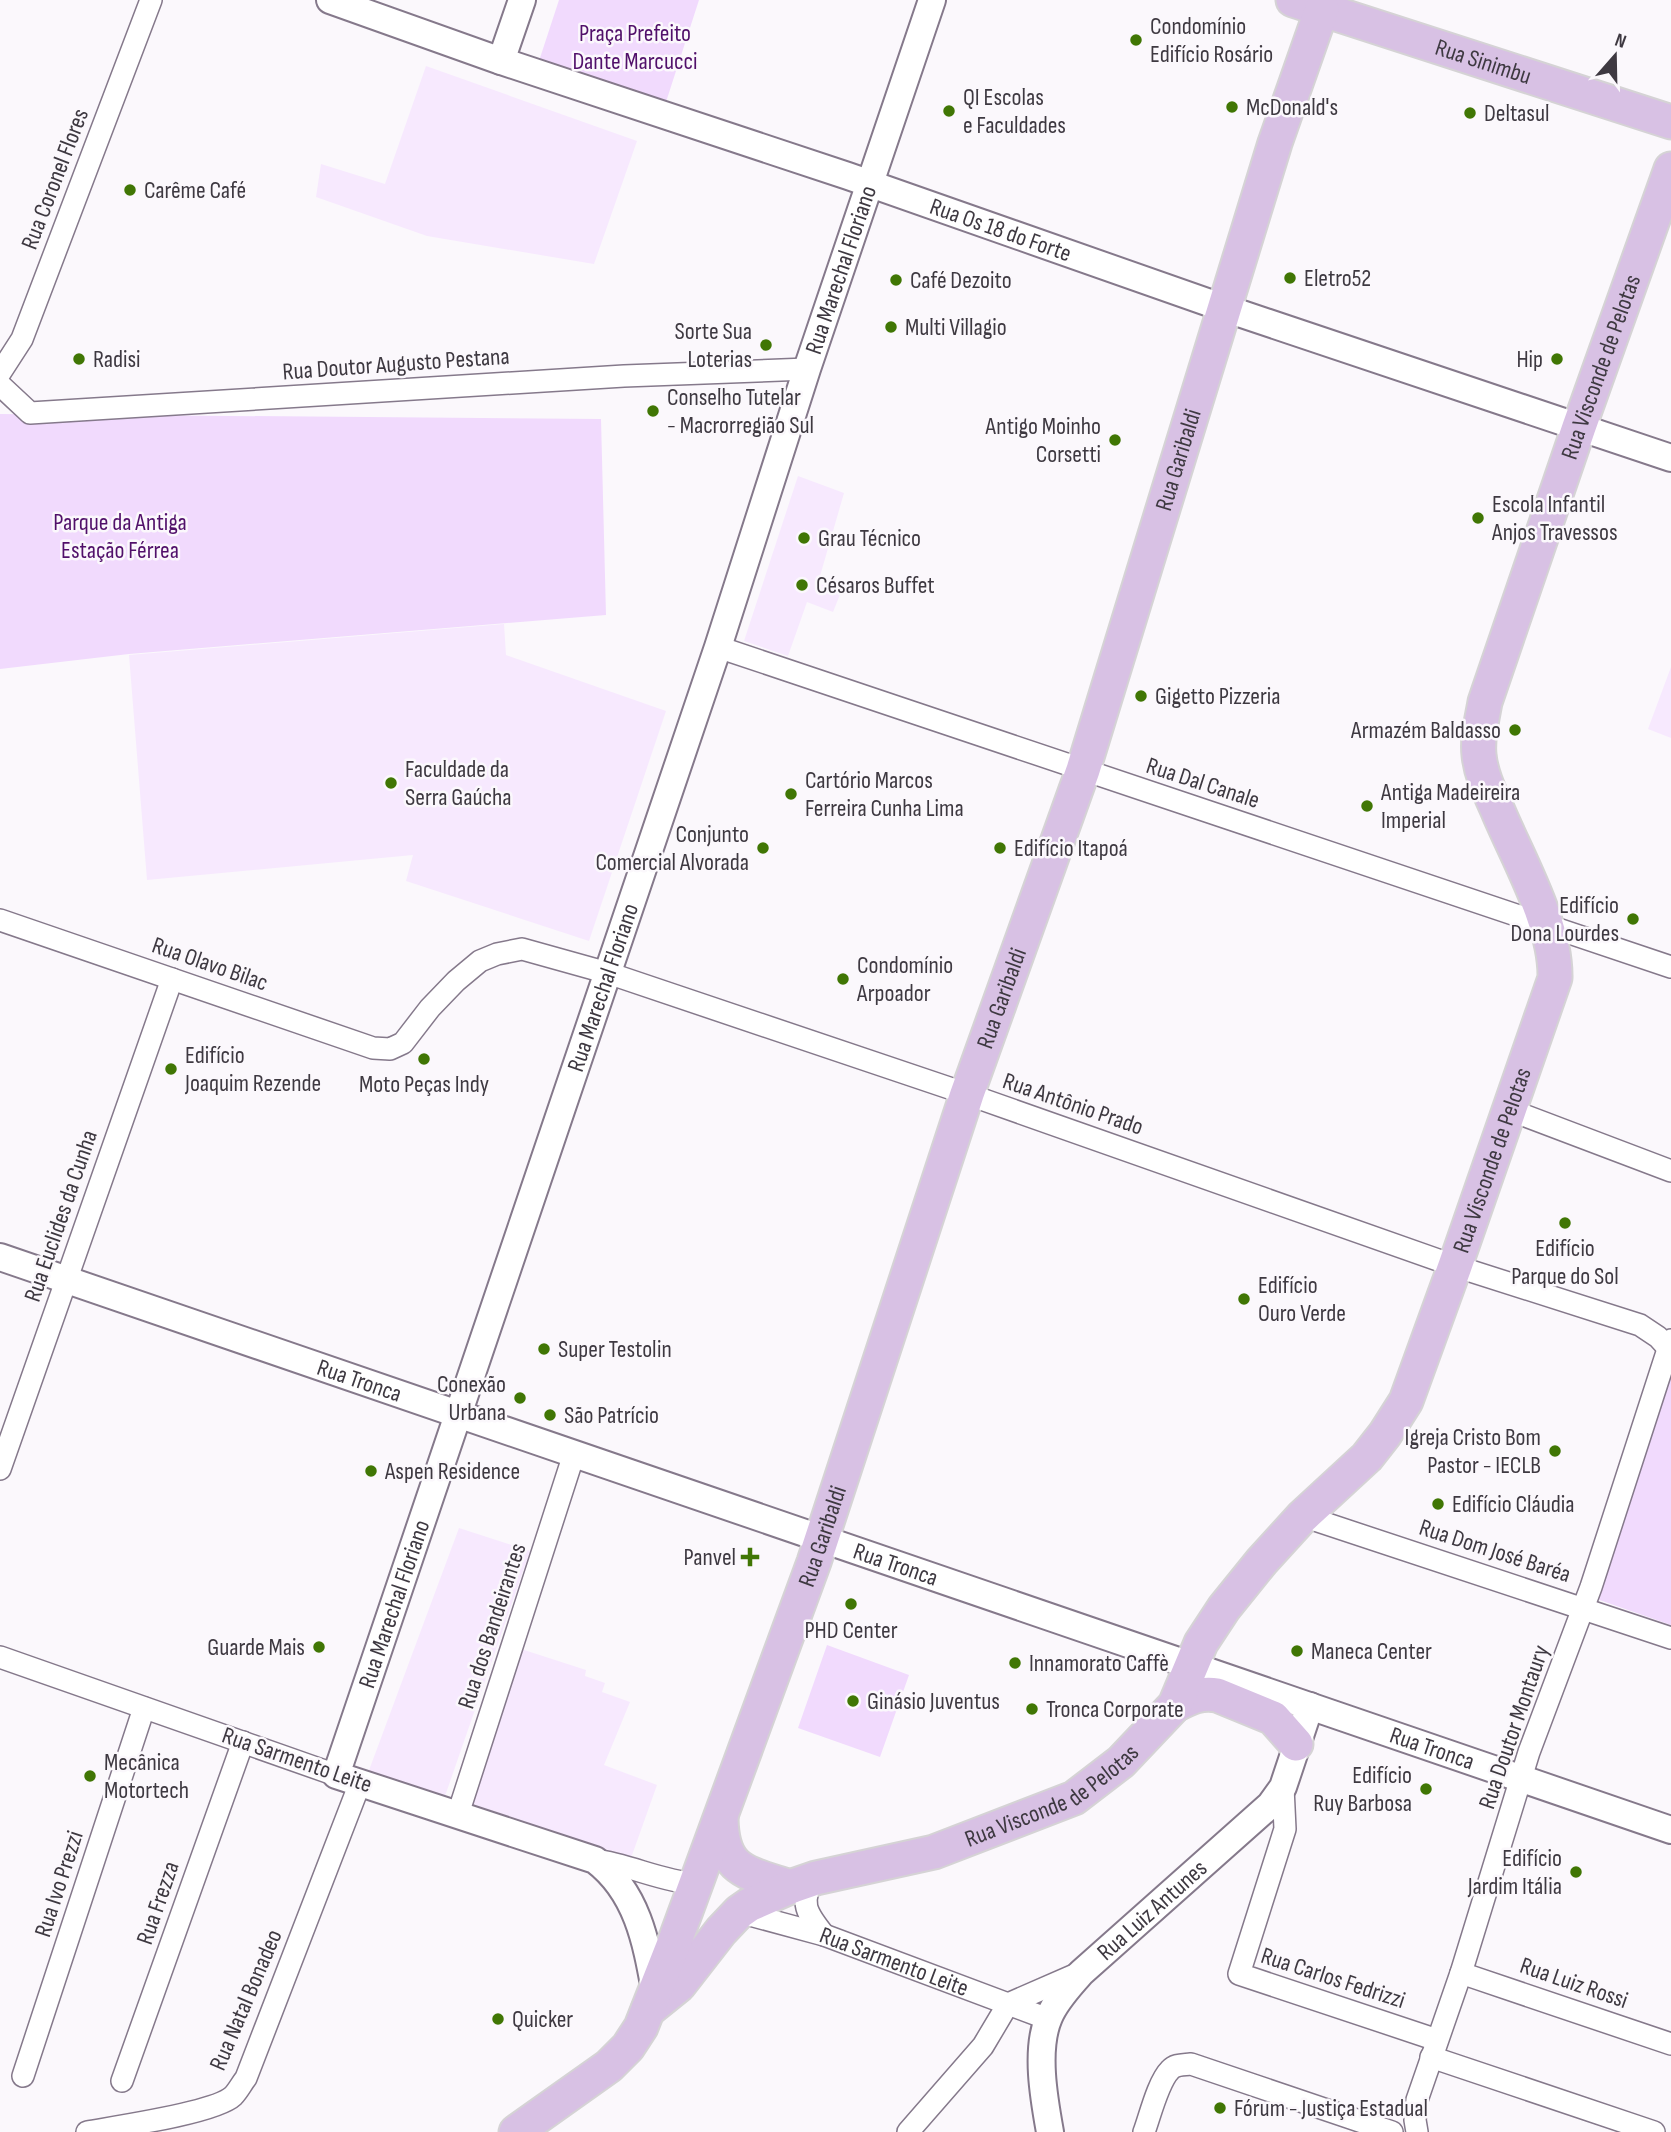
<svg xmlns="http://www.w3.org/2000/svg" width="1671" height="2132" viewBox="0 0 1671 2132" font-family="'Sofia Sans Condensed',sans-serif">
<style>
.built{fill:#f7e9fe}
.green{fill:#f1dafd}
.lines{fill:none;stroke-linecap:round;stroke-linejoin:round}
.minor-casing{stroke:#85798b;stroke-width:24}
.tertiary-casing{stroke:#85798b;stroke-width:30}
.primary-casing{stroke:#d5d3d5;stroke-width:37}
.minor{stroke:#fff;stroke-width:21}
.tertiary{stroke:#fff;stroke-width:26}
.primary{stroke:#d8c1e4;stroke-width:33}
.poi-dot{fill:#407604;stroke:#fbf8fc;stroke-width:2.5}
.labels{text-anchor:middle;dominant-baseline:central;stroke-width:5;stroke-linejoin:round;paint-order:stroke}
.poi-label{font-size:24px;fill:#3e3941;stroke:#fbf8fc;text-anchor:start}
.park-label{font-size:24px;fill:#51106a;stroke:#fbf8fc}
.street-label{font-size:24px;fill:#3e3941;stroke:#fbf8fc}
</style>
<rect width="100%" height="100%" fill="#fbf8fc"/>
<!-- built -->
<path class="built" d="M426,66L637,141L594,264L427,236L316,197L321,164L385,184Z
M798,476L844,493L818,583L841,592L833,612L807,602L788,656L744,641Z
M504,624L506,655L666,711L589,941L406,881L413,855L147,880L129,655Z
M1671,667V738L1648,729Z
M459,1528L530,1551L444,1799L368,1773Z
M518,1648L586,1670L585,1676L605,1683L602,1692L630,1702L604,1765L657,1785L631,1858L467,1802Z"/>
<!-- green -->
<path class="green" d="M559,0H699L665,105L538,64Z
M0,414L601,419L606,615L129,654L0,669Z
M1671,1358V1625L1588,1596Z
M827,1645L909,1675L880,1757L798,1728Z"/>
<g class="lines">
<defs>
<g id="minor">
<path d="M0,373L22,339L151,0"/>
<path d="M0,385L30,413L624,376L807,369"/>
<path d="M718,647L1671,967"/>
<path d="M0,920L373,1048L390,1049L403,1043L430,1008L456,981L480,961L497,954L522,949L608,973L967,1094L1455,1266L1640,1325L1658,1337L1668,1348"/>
<path d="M1510,1110L1671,1171"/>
<path d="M0,1469L172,979"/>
<path d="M1303,1516L1671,1638"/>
<path d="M0,1657L336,1775"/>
<path d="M1283,1787L1285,1829L1239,1974L1437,2040"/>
<path d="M458,1814L574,1454"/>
<path d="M595,1860C630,1865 661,1881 696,1884"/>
<path d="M816,1878C797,1901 808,1915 824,1935"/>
<path id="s1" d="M739,1912L824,1935L1048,2019"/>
<path d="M1461,1973L1671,2044"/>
<path d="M1431,2057L1654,2132"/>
<path d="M23,2076L144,1708"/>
<path d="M122,2081L243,1742"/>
<path d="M87,2132C115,2127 215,2113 233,2096C238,2091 242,2083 246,2078L360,1783"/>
<path d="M908,2132L983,2046L1008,2004L1079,1973"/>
<path d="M1144,2132C1150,2116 1158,2082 1170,2070C1175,2064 1183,2065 1191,2064L1392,2132"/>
<path d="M1417,2132L1415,2120L1417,2100L1461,1973L1529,1752L1591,1587L1671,1340"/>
</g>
<g id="tertiary">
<path id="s2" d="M330,0L501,61L848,176L1224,308L1671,458"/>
<path d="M501,61L522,0"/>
<path id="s3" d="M0,1257L1671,1830"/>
<path id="s4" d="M655,1990C646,1941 637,1892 595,1860L336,1775L718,647L807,369L932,0"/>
<path id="s5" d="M1050,2132C1044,2099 1035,2049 1049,2017C1056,2000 1070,1986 1081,1973L1270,1805L1283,1787L1310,1706"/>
</g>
<g id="primary">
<path id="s6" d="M1293,0L1671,122"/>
<path d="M1175,1705C1189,1698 1200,1692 1217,1695L1273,1718L1296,1744"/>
<path d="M721,1818C722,1871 745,1872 790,1887"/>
<path id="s7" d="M648,2010L679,1985L721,1931L739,1912L749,1905L790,1887L816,1878L934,1852L1074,1798L1121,1762L1175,1705L1201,1643L1224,1608L1262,1561L1303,1516L1367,1457L1385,1434L1406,1401L1455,1266L1555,978C1556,924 1519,861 1498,811C1490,793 1481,775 1479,755C1477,737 1482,720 1485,702L1579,427L1671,169"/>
<path id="s8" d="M516,2132L609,2066L628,2047L641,2027L676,1938L814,1562L967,1094L1083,770L1275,143L1322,9"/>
</g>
</defs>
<!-- minor casing -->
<use href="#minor" class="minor-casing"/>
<!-- tertiary casing -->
<use href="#tertiary" class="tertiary-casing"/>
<!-- primary casing -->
<use href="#primary" class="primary-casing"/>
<!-- minor -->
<use href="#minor" class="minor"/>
<!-- tertiary -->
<use href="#tertiary" class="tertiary"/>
<!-- primary -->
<use href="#primary" class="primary"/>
</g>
<!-- markers -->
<g class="poi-dot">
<circle cx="1136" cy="40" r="7"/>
<circle cx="1232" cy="107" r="7"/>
<circle cx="949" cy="111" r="7"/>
<circle cx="1470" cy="113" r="7"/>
<circle cx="130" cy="190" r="7"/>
<circle cx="1290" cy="278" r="7"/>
<circle cx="896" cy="280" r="7"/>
<circle cx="891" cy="327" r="7"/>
<circle cx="766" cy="345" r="7"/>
<circle cx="79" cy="359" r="7"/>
<circle cx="1557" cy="359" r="7"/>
<circle cx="653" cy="411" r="7"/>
<circle cx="1115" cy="440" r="7"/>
<circle cx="1478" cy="518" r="7"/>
<circle cx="804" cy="538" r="7"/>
<circle cx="802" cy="585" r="7"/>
<circle cx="1141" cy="696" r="7"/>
<circle cx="1515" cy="730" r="7"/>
<circle cx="391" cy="783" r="7"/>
<circle cx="791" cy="794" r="7"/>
<circle cx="1367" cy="806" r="7"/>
<circle cx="763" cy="848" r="7"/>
<circle cx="1000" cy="848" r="7"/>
<circle cx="1633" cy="919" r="7"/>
<circle cx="843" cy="979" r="7"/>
<circle cx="424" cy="1059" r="7"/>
<circle cx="171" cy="1069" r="7"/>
<circle cx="1565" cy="1223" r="7"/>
<circle cx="1244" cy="1299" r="7"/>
<circle cx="544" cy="1349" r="7"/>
<circle cx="520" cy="1398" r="7"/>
<circle cx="550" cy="1415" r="7"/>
<circle cx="1555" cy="1451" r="7"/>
<circle cx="371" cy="1471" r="7"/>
<circle cx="1438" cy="1504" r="7"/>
<path d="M746.5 1546.5h7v7h7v7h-7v7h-7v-7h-7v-7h7z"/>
<circle cx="851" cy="1604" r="7"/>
<circle cx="319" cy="1647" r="7"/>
<circle cx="1297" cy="1651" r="7"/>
<circle cx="1015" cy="1663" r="7"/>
<circle cx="853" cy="1701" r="7"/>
<circle cx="1032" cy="1709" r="7"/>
<circle cx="90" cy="1776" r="7"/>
<circle cx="1426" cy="1789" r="7"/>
<circle cx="1576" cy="1872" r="7"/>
<circle cx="498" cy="2019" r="7"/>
<circle cx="1220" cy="2108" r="7"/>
</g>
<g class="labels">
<!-- poi labels -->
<g class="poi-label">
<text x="1150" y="26">Condomínio<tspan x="1150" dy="28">Edifício Rosário</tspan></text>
<text x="963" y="97">QI Escolas<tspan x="963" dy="28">e Faculdades</tspan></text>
<text x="1246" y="107">McDonald's</text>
<text x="1484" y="113">Deltasul</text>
<text x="144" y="190">Carême Café</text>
<text x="1304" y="278">Eletro52</text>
<text x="910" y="280">Café Dezoito</text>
<text x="905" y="327">Multi Villagio</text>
<text x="752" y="331" text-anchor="end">Sorte Sua<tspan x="752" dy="28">Loterias</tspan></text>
<text x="93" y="359">Radisi</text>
<text x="1543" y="359" text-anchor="end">Hip</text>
<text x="667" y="397">Conselho Tutelar<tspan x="667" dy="28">- Macrorregião Sul</tspan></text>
<text x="1101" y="426" text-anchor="end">Antigo Moinho<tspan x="1101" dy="28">Corsetti</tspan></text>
<text x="1492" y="504">Escola Infantil<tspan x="1492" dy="28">Anjos Travessos</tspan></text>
<text x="818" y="538">Grau Técnico</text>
<text x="816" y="585">Césaros Buffet</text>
<text x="1155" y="696">Gigetto Pizzeria</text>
<text x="1501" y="730" text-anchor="end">Armazém Baldasso</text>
<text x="405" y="769">Faculdade da<tspan x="405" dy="28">Serra Gaúcha</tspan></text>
<text x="805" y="780">Cartório Marcos<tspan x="805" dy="28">Ferreira Cunha Lima</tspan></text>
<text x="1381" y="792">Antiga Madeireira<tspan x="1381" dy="28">Imperial</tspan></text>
<text x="749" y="834" text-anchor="end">Conjunto<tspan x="749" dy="28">Comercial Alvorada</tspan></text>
<text x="1014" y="848">Edifício Itapoá</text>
<text x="1619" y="905" text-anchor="end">Edifício<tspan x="1619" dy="28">Dona Lourdes</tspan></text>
<text x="857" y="965">Condomínio<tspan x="857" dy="28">Arpoador</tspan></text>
<text x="185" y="1055">Edifício<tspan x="185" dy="28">Joaquim Rezende</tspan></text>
<text x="424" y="1084" text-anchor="middle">Moto Peças Indy</text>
<text x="1565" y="1248" text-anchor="middle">Edifício<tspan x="1565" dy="28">Parque do Sol</tspan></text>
<text x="1258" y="1285">Edifício<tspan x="1258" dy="28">Ouro Verde</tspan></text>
<text x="558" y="1349">Super Testolin</text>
<text x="506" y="1384" text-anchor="end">Conexão<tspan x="506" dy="28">Urbana</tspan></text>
<text x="564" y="1415">São Patrício</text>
<text x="1541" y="1437" text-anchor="end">Igreja Cristo Bom<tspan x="1541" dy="28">Pastor - IECLB</tspan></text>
<text x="385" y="1471">Aspen Residence</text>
<text x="1452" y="1504">Edifício Cláudia</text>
<text x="736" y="1557" text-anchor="end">Panvel</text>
<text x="851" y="1630" text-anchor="middle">PHD Center</text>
<text x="305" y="1647" text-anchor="end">Guarde Mais</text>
<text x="1311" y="1651">Maneca Center</text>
<text x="1029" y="1663">Innamorato Caffè</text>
<text x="867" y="1701">Ginásio Juventus</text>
<text x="1046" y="1709">Tronca Corporate</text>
<text x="104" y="1762">Mecânica<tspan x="104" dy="28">Motortech</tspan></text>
<text x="1412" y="1775" text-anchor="end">Edifício<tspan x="1412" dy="28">Ruy Barbosa</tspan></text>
<text x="1562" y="1858" text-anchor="end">Edifício<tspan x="1562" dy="28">Jardim Itália</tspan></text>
<text x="512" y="2019">Quicker</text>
<text x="1234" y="2108">Fórum - Justiça Estadual</text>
</g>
<!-- park labels -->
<g class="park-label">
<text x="635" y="33">Praça Prefeito<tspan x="635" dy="28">Dante Marcucci</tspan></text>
<text x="120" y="522">Parque da Antiga<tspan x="120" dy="28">Estação Férrea</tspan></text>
</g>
<!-- street labels -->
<g class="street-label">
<text stroke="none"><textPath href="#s6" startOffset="200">Rua Sinimbu</textPath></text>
<text transform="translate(55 179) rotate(-69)">Rua Coronel Flores</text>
<text stroke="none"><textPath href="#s2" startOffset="709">Rua Os 18 do Forte</textPath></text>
<text stroke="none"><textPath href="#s4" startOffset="2007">Rua Marechal Floriano</textPath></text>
<text transform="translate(396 364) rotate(-4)">Rua Doutor Augusto Pestana</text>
<text stroke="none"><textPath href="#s7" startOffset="2107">Rua Visconde de Pelotas</textPath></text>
<text stroke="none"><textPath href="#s8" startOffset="1822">Rua Garibaldi</textPath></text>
<text transform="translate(1203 783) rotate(18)">Rua Dal Canale</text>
<text transform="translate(210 964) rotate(19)">Rua Olavo Bilac</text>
<text stroke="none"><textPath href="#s4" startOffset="1251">Rua Marechal Floriano</textPath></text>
<text stroke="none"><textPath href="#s8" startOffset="1255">Rua Garibaldi</textPath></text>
<text transform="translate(1073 1104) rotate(19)">Rua Antônio Prado</text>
<text stroke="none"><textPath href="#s7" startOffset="1269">Rua Visconde de Pelotas</textPath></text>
<text transform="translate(61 1216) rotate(-71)">Rua Euclides da Cunha</text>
<text stroke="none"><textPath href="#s3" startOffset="380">Rua Tronca</textPath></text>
<text stroke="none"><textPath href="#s8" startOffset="688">Rua Garibaldi</textPath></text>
<text transform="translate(1495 1551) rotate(18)">Rua Dom José Baréa</text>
<text stroke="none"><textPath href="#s3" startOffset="947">Rua Tronca</textPath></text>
<text stroke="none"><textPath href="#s4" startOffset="600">Rua Marechal Floriano</textPath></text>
<text transform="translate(492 1626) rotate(-72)">Rua dos Bandeirantes</text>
<text transform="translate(1514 1727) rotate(-71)">Rua Doutor Montaury</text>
<text stroke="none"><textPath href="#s3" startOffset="1514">Rua Tronca</textPath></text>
<text transform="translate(297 1760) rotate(19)">Rua Sarmento Leite</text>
<text stroke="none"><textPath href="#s7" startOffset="471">Rua Visconde de Pelotas</textPath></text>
<text transform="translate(59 1884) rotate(-72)">Rua Ivo Prezzi</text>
<text transform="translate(158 1903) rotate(-71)">Rua Frezza</text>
<text stroke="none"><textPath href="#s5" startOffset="266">Rua Luiz Antunes</textPath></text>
<text stroke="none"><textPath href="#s1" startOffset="163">Rua Sarmento Leite</textPath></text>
<text transform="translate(1333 1978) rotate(18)">Rua Carlos Fedrizzi</text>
<text transform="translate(1574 1983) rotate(19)">Rua Luiz Rossi</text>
<text transform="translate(246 2000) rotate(-67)">Rua Natal Bonadeo</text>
</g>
</g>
<!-- north arrow -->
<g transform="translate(1615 56) rotate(20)" stroke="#fbf8fc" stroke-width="5" paint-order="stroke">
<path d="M0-5L12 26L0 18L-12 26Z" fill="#3e3941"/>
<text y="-10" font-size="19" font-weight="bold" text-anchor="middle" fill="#3e3941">N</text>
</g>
</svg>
